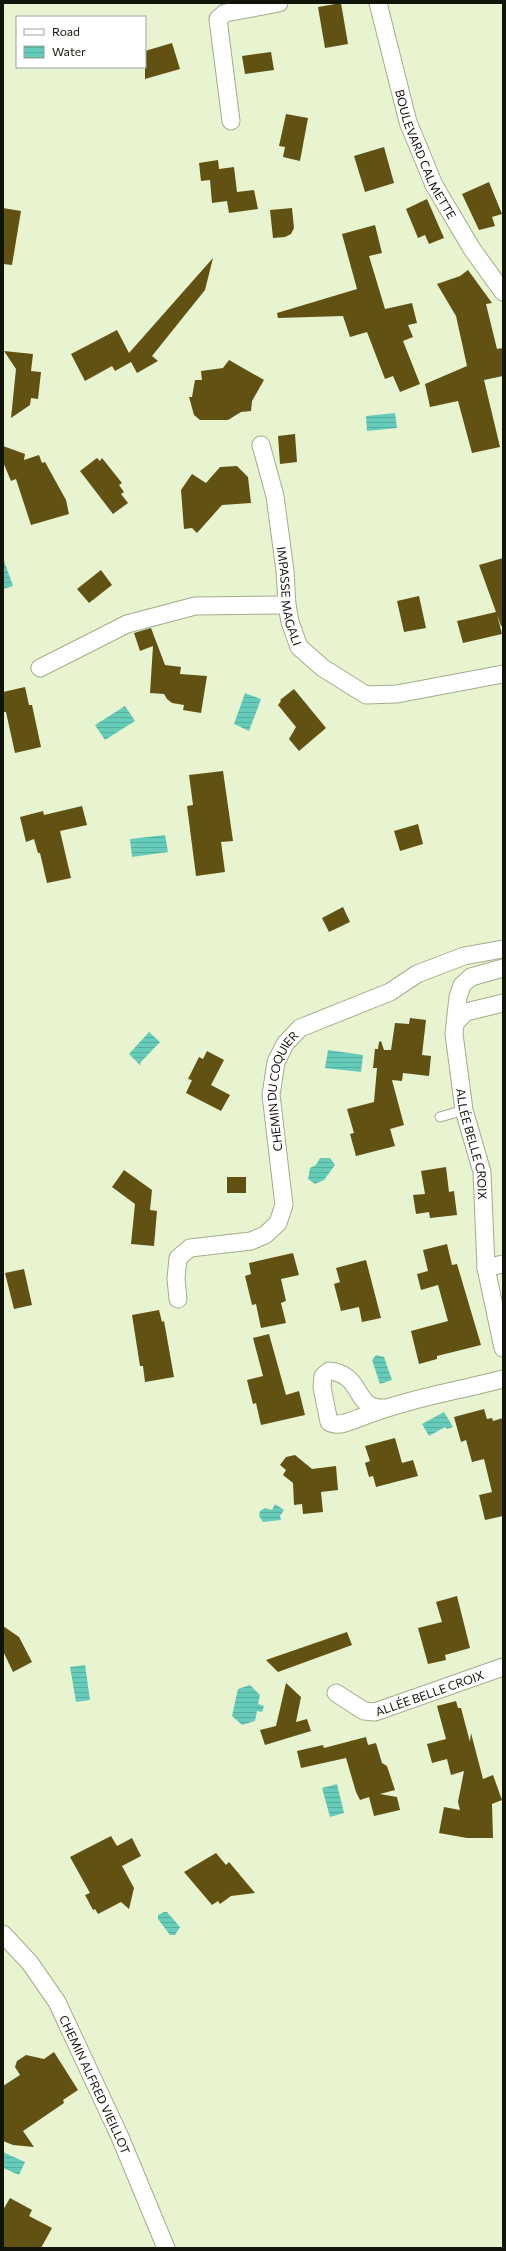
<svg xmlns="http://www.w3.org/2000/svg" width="506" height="2251" viewBox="0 0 506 2251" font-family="Commissioner,sans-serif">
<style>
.water{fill:url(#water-rules)}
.building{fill:#615113}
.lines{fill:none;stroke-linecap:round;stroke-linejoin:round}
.lane-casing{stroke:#a2ad8b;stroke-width:11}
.street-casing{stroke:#a2ad8b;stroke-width:19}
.lane{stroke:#fff;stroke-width:9}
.street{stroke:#fff;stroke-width:17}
.labels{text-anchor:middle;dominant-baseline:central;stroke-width:4;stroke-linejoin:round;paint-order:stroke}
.street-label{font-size:12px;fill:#111408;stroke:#fff}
</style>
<defs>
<pattern id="water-rules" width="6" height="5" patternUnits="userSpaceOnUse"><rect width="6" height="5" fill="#65ccba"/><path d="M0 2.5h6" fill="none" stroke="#57ae9e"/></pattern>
</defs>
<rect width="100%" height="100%" fill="#e8f4d0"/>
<!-- water -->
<path class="water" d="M395,413L397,428L367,431L366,416Z
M3,558L13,586L3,589Z
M245,693L261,699L249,731L234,724Z
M125,706L135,721L105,740L95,725Z
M165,835L168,852L132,857L130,839Z
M149,1032L160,1042L140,1063L141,1066L129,1054Z
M328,1050L363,1055L361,1072L325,1068Z
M320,1158H330L335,1165L324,1180L315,1184L308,1179L310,1168L316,1165Z
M376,1355L384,1357L392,1380L380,1384L372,1360Z
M444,1412L453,1427L447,1429L445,1427L429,1436L422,1424Z
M275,1504L284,1510L280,1516L281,1520L263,1522L259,1516L260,1511L265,1508L272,1510Z
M85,1665L90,1700L76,1702L70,1667Z
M250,1685L260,1695L258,1704L264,1706L262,1712L257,1711L255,1721L242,1725L232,1716L238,1689Z
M337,1784L344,1813L330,1817L322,1788Z
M164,1912H167L180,1927L175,1935H170L158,1919V1915Z
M3,2152L25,2162L19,2175L3,2168Z"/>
<!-- building -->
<path class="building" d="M341,3L348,44L325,48L318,7Z
M172,43L180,69L145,79V51Z
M271,52L274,70L245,74L242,56Z
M286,114L308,118L300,161L283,157L285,147L279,146Z
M384,147L394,183L365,192L354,156Z
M218,160L219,169L234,167L237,192L254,190L258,209L229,213L227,201L212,203L210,180L201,181L199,163Z
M489,182L502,214L492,217L495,226L479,230L462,194Z
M427,199L444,238L429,244L425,235L418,238L406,209Z
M3,208L21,211L12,265L3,264Z
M292,208L294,228L291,234L285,237L273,238L270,210Z
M375,225L382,253L369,256L385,309L412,303L417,323L408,325L413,337L403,341L420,384L400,392L393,376L385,379L367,332L350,337L343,316L278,318L277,313L357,289L342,234Z
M213,258L205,290L152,356L158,361L137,373L131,362L115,371L112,366L85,381L71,354L117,330L129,353Z
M468,270L492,303L486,304L497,349L503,348V376L484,380L500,447L472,453L458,401L430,407L425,384L467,366L456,316L437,284L460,276Z
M4,351L33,354L31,371L41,372L38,399L31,398L30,405L11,418L16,369Z
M229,360L264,380L252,401L251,411L241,412L228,420H200L194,415L189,397H192L195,380H202L201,371L223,368Z
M295,434L297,462L280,464L278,436Z
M3,446L25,454L24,460L39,455L42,463L45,462L66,500L69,514L31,525L16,479L11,481L3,462Z
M97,458L100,461L102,458L122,483L119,485L124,492L121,494L128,503L113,514L80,471Z
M237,466L248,477L251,503L222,505L197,533L192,528L184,529L181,490L192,474L206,483L220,467Z
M503,558V626H501L497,614L502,634L463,643L457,621L496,612L479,565Z
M101,570L112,585L89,603L77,589Z
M419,596L426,628L404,632L397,601Z
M151,628L165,665L181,667L180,674L207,676L201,713L183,710L184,705L172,703L167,699L164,694L150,693L153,646L140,651L134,633Z
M25,687L29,705H32L41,747L15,753L6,712H3V692Z
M294,689L326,728L299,751L289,739L296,727L278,705L281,701L280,700Z
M223,771L233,841L221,842L225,872L196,876L187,806L193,805L189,775Z
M82,806L87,825L60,831L71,878L47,883L40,853H38L34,839L26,842L20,817L43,811L44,815Z
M418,824L423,844L400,851L394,831Z
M343,907L350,922L329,932L322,918Z
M410,1018L426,1020L422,1055L431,1056L429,1076L403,1073L402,1081L392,1080L404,1125L390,1129L395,1146L356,1156L350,1134L354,1133L347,1109L374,1102L377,1068H373L375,1049H378L379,1042L381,1041L384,1050H391L395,1023L409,1024Z
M207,1051L224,1060L211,1085L230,1095L221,1111L186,1093L192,1080L188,1079L199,1057L203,1059Z
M446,1167L449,1192L454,1191L457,1215L430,1218L429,1212L416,1214L413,1195L425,1194L421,1171Z
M124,1170L152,1190L150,1210L157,1211L154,1246L131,1244L135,1204L112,1187Z
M227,1177H246V1193H227Z
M447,1244L452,1265L457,1264L481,1345L437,1356V1359L419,1364L411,1331L448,1321L438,1285L421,1290L417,1274L428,1271L423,1250Z
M293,1253L299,1275L281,1279L286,1301L281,1303L286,1323L261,1328L256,1304L252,1305L245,1276L251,1274L249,1263Z
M366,1260L381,1318L362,1322L359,1307L341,1311L334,1284L340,1282L336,1268Z
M24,1269L32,1305L14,1309L5,1273Z
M159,1310L162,1322L164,1321L174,1377L145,1382L143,1366H140L132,1315Z
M269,1334L286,1395L299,1391L305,1415L261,1425L256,1403L253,1404L247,1380L263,1376L253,1338Z
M484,1409L487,1419L492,1418L493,1421L503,1418V1516L485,1520L479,1495L492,1492L484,1459L472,1462L466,1440L461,1442L454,1417Z
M395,1438L402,1463L413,1460L418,1476L376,1487L373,1476L369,1477L365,1463L370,1461L365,1446Z
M295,1455L312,1469L336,1466L338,1490L321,1492L323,1512L303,1514L302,1504L294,1505L293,1483L283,1475L286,1470L280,1465L286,1457Z
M457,1596L470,1648L445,1655L446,1660L428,1664L418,1628L442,1622L436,1602Z
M3,1626L19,1637L32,1662L13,1672L3,1651Z
M347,1632L352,1645L278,1672L266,1660Z
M286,1683L301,1697L296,1722L307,1719L311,1731L265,1745L260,1730L276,1726Z
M456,1701L458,1708H461L470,1742L471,1733L483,1779L493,1775L502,1800L492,1804L493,1838H467L439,1833L444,1807L460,1810L458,1802L464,1771L451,1775L447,1759L432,1763L427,1744L446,1739L437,1706Z
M366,1737L368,1745L376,1743L382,1763L387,1766L395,1790L380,1794L397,1797L400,1810L374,1816L369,1797L360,1800L356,1792L346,1758L301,1768L297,1751L323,1745L324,1748Z
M111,1836L117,1846L132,1838L141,1856L122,1866L134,1888L129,1909L121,1902L98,1914L95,1909L93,1910L85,1895L90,1893L70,1857Z
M216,1853L226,1865L229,1862L255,1893L231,1896L220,1904L218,1901L212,1905L184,1872Z
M54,2052L78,2090L63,2100L64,2103L23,2131L34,2147L13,2145L3,2141V2086L20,2075L15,2067L17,2061L26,2055L44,2059Z
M10,2198L32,2210L29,2216L52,2228L41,2248H3V2210Z"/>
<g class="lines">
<defs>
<path id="lane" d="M440,1117L464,1110"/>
<g id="street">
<path id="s1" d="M378,3L408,122L434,185L472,249L503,292"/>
<path d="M231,121L218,19L225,13L279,3"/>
<path id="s2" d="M261,445L275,496L285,571L287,605L290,622L299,647L323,668L366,695L397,694L503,674"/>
<path d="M40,668L127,624L195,606L287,605"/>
<path id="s3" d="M503,968L471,977L462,985L458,997L454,1034L464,1110L482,1172L486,1268L503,1348"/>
<path d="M457,1021L466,1012L503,1003"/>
<path d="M486,1268L503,1264"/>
<path id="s4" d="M178,1299L176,1279L178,1258L190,1248L251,1241L265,1235L278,1223L284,1205L271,1095L276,1062L285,1044L300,1028L390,992L417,974L464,956L503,949"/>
<path d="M384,1408C353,1410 364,1374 329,1371L323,1376L322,1387L329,1422C339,1428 353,1420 364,1416C408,1399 457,1391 503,1379"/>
<path id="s5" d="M336,1693L364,1711L375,1712L503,1667"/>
<path id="s6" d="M3,1934L30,1963L57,2002L120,2137L166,2248"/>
</g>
</defs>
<!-- lane casing -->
<use href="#lane" class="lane-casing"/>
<!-- street casing -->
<use href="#street" class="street-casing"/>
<!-- lane -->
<use href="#lane" class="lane"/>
<!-- street -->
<use href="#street" class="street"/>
</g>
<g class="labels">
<!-- street labels -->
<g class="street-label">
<text stroke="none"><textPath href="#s1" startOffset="159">BOULEVARD CALMETTE</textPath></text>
<text stroke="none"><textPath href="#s2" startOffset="154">IMPASSE MAGALI</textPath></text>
<text stroke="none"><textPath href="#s4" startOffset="287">CHEMIN DU COQUIER</textPath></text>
<text stroke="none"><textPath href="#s3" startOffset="207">ALLÉE BELLE CROIX</textPath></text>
<text stroke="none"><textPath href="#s5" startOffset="102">ALLÉE BELLE CROIX</textPath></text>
<text stroke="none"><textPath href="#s6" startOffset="178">CHEMIN ALFRED VIEILLOT</textPath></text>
</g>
</g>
<!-- border -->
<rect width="506" height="2251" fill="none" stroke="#111408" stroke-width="8"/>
<!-- legend -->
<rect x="16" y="16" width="130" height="52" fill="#ffffff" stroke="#a0a19c"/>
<rect x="24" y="29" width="20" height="6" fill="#ffffff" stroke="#a0a19c"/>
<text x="52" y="36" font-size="12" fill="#111408">Road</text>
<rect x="24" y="46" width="20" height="12" fill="url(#water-rules)" stroke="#a0a19c"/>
<text x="52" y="56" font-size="12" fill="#111408">Water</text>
</svg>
